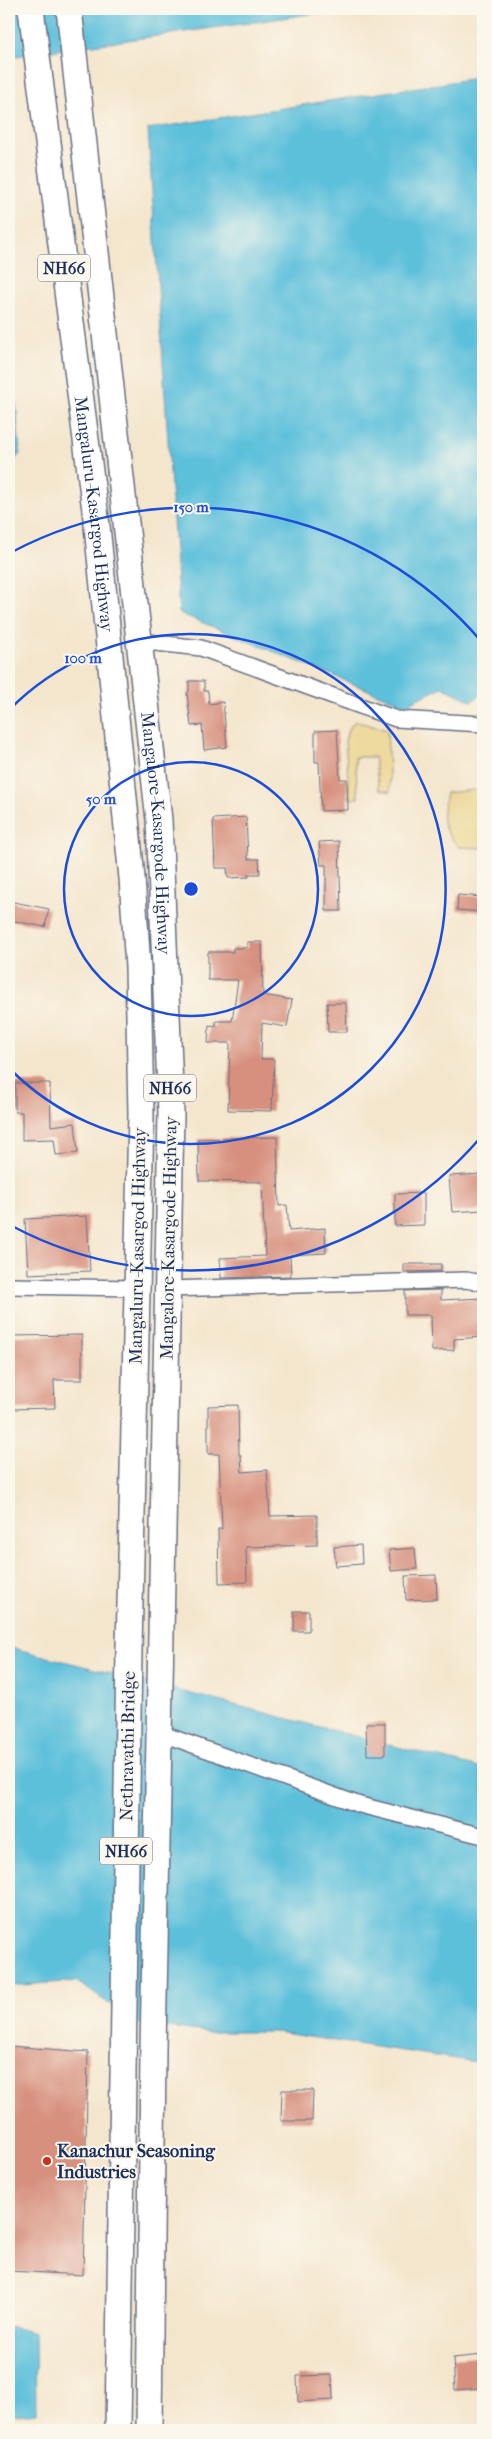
<svg xmlns="http://www.w3.org/2000/svg" width="492" height="2439" viewBox="0 0 492 2439" font-family="'IM FELL French Canon',serif">
<style>
.sand{fill:#eeda9e;stroke:#84847e}
.water{fill:#5dc0db;stroke:#3c789c}
.building{fill:#d7907e}
.lines{fill:none;stroke-linecap:round;stroke-linejoin:round}
.minor-casing{stroke:#676f85;stroke-width:18}
.trunk-casing{stroke:#676f85;stroke-width:28}
.minor{stroke:#fff;stroke-width:15}
.trunk{stroke:#fff;stroke-width:25}
.ring{fill:none;stroke:#1d4ed8;stroke-width:2.5}
.poi-dot{fill:#c8321e;stroke:#fbf7ec;stroke-width:2}
.labels{text-anchor:middle;dominant-baseline:central;stroke-width:4;stroke-linejoin:round;paint-order:stroke}
.shield{fill:#fbf7ec;stroke:#5e6b89;stroke-width:1}
.shield-label{font-size:16px;font-weight:bold;fill:#1b2f5e}
.street-label{font-size:18px;fill:#1b2f5e;stroke:#fbf7ec}
.poi-label{font-size:18px;font-weight:bold;fill:#1b2f5e;stroke:#fbf7ec;text-anchor:start}
.centre{fill:#1d4ed8;stroke:#fbf7ec;stroke-width:2.5}
.ring-label{font-size:15px;text-anchor:middle;font-weight:bold;fill:#1d4ed8;stroke:#fbf7ec;stroke-width:4;stroke-linejoin:round;paint-order:stroke}
</style>
<rect width="100%" height="100%" fill="#fbf7ec"/>
<filter id="ink" filterUnits="userSpaceOnUse"><feTurbulence type="fractalNoise" baseFrequency=".02" numOctaves="2"/><feDisplacementMap in="SourceGraphic" scale="10" xChannelSelector="R" yChannelSelector="G"/><feConvolveMatrix kernelMatrix="1 2 1 2 8 2 1 2 1" color-interpolation-filters="sRGB"/></filter>
<filter id="wash" filterUnits="userSpaceOnUse"><feTurbulence type="fractalNoise" baseFrequency=".0096" numOctaves="4" result="noise"/><feDisplacementMap in="SourceGraphic" scale="20" xChannelSelector="R" yChannelSelector="G"/><feGaussianBlur stdDeviation="1.12" result="paint"/><feColorMatrix in="noise" values="0 0 0 0 0 0 0 0 0 0 0 0 0 0 0 0 0 1.4 0 .05"/><feComposite in="paint" operator="in"/></filter>
<g filter="url(#wash)">
<rect width="100%" height="100%" fill="#f4e6cd"/>
<!-- sand -->
<path class="sand" d="M355,721L387,730L390,792L379,789L374,757H355L358,798L350,799L345,741L348,730Z
M474,790L483,797V848L459,847C439,826 441,820 446,793Z"/>
<!-- water -->
<path class="water" d="M9,9H346L9,57Z
M483,77V693L472,701L442,687L405,705L179,613L148,129Z
M9,312L20,454L9,466Z
M9,1647L483,1769V2063L276,2032H207L137,2023L76,1981L9,1986Z
M9,2326L35,2333L36,2413L9,2416Z"/>
<g id="blocks">
<!-- building -->
<path class="building" d="M189,681H204V691H208L209,704L223,702L227,747L204,750L202,725L191,726L187,693L189,692Z
M337,730L340,779H347L348,810L321,811L319,762H315V731Z
M246,817L248,859H259L260,874H248L249,877L228,878L227,868H215L213,819Z
M339,841L341,911H326V865H321L319,842Z
M458,895L483,897V912L457,910Z
M9,901L49,909L45,927L9,920Z
M247,942H262L263,995L292,1000L287,1027L262,1023L261,1059H274L272,1111L228,1110L230,1043H208L209,1025L216,1026V1021H232L238,980H208V952H233V948H247Z
M327,1003H346L347,1032H328Z
M15,1083H50L51,1126L75,1123L78,1153L56,1155L54,1139L22,1140V1112H15Z
M277,1137L279,1206L287,1205L289,1231L325,1228L326,1253L290,1255L291,1276L221,1278L220,1258L265,1256L262,1182L199,1181L198,1139Z
M482,1174L483,1210L452,1212L449,1176Z
M424,1193V1225L395,1226V1194Z
M87,1216L90,1271L28,1274L25,1219Z
M404,1264H441V1271L404,1272Z
M441,1290V1300L483,1298V1337L454,1339V1350L432,1351L431,1315H405V1291Z
M82,1335V1380H54L55,1408L12,1409L11,1399H9V1336Z
M238,1405L239,1455H241L242,1472L267,1470L270,1516L317,1515V1545L246,1547L247,1582L219,1583L218,1529H222L219,1454H208V1406Z
M361,1545L362,1564L336,1566L334,1547Z
M415,1548L417,1569L391,1571L389,1550Z
M436,1575L437,1599L406,1600L405,1576Z
M294,1611H309V1631H294Z
M366,1723H385V1755H367Z
M9,2046L88,2052L83,2275L9,2271Z
M282,2090H313L312,2121H281Z
M483,2355V2388L455,2390L453,2358Z
M332,2375L333,2400L298,2402L297,2376Z"/>
</g>
</g>
<g filter="url(#ink)">
<use href="#blocks" fill-opacity="0" stroke="#676f85" stroke-width="1"/>
<g class="lines">
<defs>
<path id="minor" d="M138,641L201,648L396,719L483,724
M9,1286L137,1288
M168,1289L466,1280L483,1283
M160,1733L360,1805L483,1836"/>
<g id="trunk">
<path id="s1" d="M31,9L97,526L132,878L138,967L141,1114L129,1649L118,2430"/>
<path id="s2" d="M69,9L159,820L171,1113L153,2050L149,2430"/>
</g>
</defs>
<!-- minor casing -->
<use href="#minor" class="minor-casing"/>
<!-- trunk casing -->
<use href="#trunk" class="trunk-casing"/>
<!-- minor -->
<use href="#minor" class="minor"/>
<!-- trunk -->
<use href="#trunk" class="trunk"/>
</g>
</g>
<!-- distance rings -->
<g class="ring">
<circle cx="191" cy="889" r="127"/>
<path d="M9 710A255 255 0 1 1 9 1068"/>
<path d="M481 1137A382 382 0 0 1 12 1226M12 552A382 382 0 0 1 481 641"/>
</g>
<!-- markers -->
<circle class="poi-dot" cx="47" cy="2161" r="5"/>
<g class="labels">
<!-- shield labels -->
<g class="shield">
<rect x="38" y="254.5" width="52" height="27" rx="4"/>
<rect x="144" y="1074.5" width="52" height="27" rx="4"/>
<rect x="100" y="1837.5" width="52" height="27" rx="4"/>
</g>
<g class="shield-label">
<text x="64" y="268">NH66</text>
<text x="170" y="1088">NH66</text>
<text x="126" y="1851">NH66</text>
</g>
<!-- street labels -->
<g class="street-label">
<text stroke="none"><textPath href="#s1" startOffset="509">Mangaluru-Kasargod Highway</textPath></text>
<text stroke="none"><textPath href="#s2" startOffset="829">Mangalore-Kasargode Highway</textPath></text>
<text transform="translate(169 1238) rotate(-89)">Mangalore-Kasargode Highway</text>
<text transform="translate(138 1246) rotate(-89)">Mangaluru-Kasargod Highway</text>
<text transform="translate(128 1746) rotate(-89)">Nethravathi Bridge</text>
</g>
<!-- poi labels -->
<g class="poi-label">
<text x="57" y="2151">Kanachur Seasoning<tspan x="57" dy="21">Industries</tspan></text>
</g>
</g>
<circle cx="191" cy="889" r="8" class="centre"/>
<g class="ring-label">
<text x="191" y="512">150 m</text>
<text x="83" y="663">100 m</text>
<text x="101" y="804">50 m</text>
</g>
<!-- margin -->
<rect width="492" height="2439" fill="none" stroke="#fbf7ec" stroke-width="30"/>
</svg>
